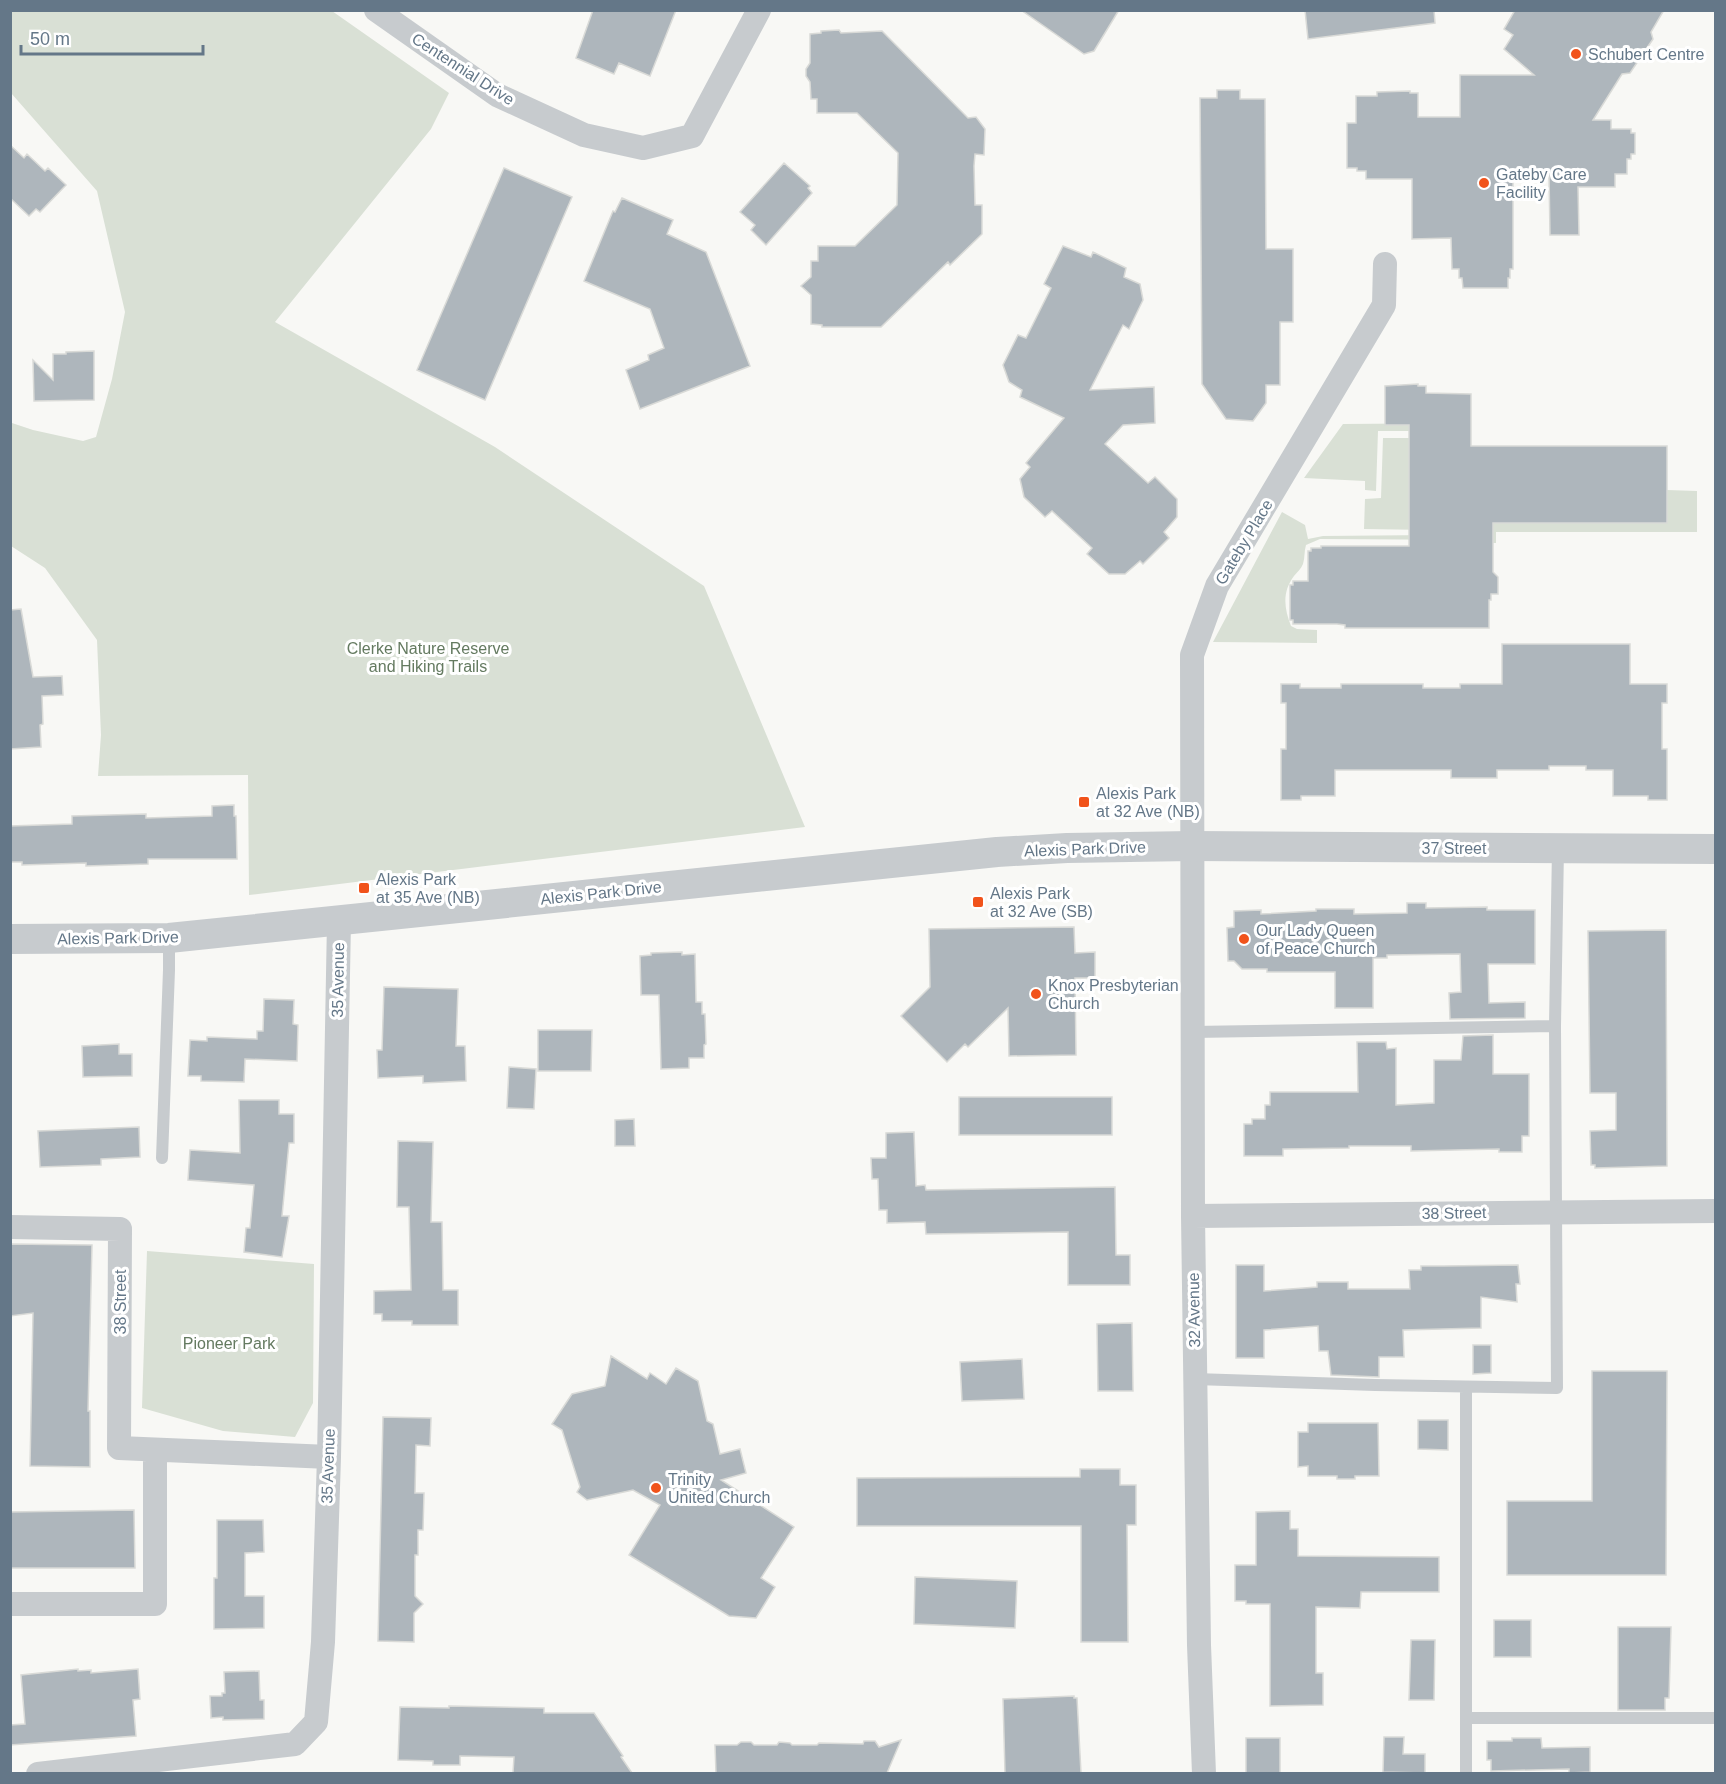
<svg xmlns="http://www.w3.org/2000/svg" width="1726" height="1784" viewBox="0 0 1726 1784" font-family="Helvetica,sans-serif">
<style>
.green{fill:#d9e0d5}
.building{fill:#aeb6bc;stroke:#d9dad7;stroke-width:1.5}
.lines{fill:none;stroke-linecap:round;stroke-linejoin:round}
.service{stroke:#c7cbce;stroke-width:12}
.minor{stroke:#c7cbce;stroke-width:24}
.tertiary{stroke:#c7cbce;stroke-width:30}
.poi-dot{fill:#f1531b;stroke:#fff;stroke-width:2}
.labels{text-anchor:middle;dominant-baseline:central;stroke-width:6;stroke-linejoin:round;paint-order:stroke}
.poi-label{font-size:16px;fill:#647788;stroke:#fff;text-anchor:start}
.street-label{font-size:16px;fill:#647788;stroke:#fff}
.park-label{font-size:16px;fill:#647a60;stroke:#fff}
</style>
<rect width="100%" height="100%" fill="#f8f8f5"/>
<!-- green -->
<path class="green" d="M11,10L332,11L449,93L431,129L275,322L495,447L704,586L805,827L249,895L248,775L98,776L101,735L97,640L45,568L11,546V426L12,423L33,430L83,441L96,437L112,379L125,312L97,191L11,93Z
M1470,423V431H1378L1376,491L1365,490V481L1304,478L1343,424Z
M1383,438H1409V523H1666L1667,490L1697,491V532H1496V543H1484L1483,540L1320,539L1306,545C1304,551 1305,558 1303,564C1301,569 1297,572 1294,576C1282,592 1284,608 1291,626L1297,629L1317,630V643L1213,642L1282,512L1305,525L1308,539L1323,536L1430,535V530L1364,529L1365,499L1381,498Z
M147,1251L314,1264L313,1403L295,1437L223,1431L142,1408Z"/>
<!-- building -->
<path class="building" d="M593,10H676L650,76L619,63L614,74L576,58Z
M1021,10H1119L1094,51L1084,54Z
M1305,10H1434L1435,23L1308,39Z
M1515,10H1664L1651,32L1653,39L1630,73L1622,74L1593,120H1611V129H1631V133H1635V154H1631V159H1627V174H1615V187H1578L1579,235H1550L1549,175H1513V269H1510V278H1508V288H1463L1462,278H1459V269H1452L1451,238L1412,239V179H1366V171H1357V168H1347V123H1356V96H1377V92L1410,91V93H1418V117H1460V75H1534L1504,49L1513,35L1504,29Z
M839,30L841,33L882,31L968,118L976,117L985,129L984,155L975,154L974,166L975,205H982V234L950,265L948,262L881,327H822V325L811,324V295L801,286L811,277V261H818V246H855L897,205L898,153L857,113H817V99H811L810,82L806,76V69L810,63V34L821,33V31Z
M1217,90H1240V99H1265L1266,249H1293V322H1280V385H1266V403L1253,421L1226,419L1202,384L1200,98H1217Z
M10,145L24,158L27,154L45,171L48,168L66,185L40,212L36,209L29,216L10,198Z
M784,163L810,186L808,188L812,193L766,245L751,230L755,225L740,212Z
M504,168L572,197L485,400L417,370Z
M622,198L673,220L667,234L706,252L750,366L640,409L626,370L649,360L648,355L664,348L650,309L584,281L613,211L615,212Z
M1063,246L1091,257L1093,252L1126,268L1124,277L1140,284L1143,300L1129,329L1123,325L1090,390L1154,387L1155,423L1123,425L1105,444L1148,483L1155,477L1177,499V517L1164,532L1169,538L1143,564L1140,561L1125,574H1109L1087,554L1092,548L1052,511L1045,517L1024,497L1020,479L1030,467L1026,463L1064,418L1020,397L1022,390L1009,382L1003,365L1018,335L1026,338L1051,288L1044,284Z
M94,351V400L34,401L33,360L53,380V354H66V352Z
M1418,384V386H1426V393L1471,394V446H1667V523H1493V572L1498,577V594H1491V600H1489V628H1345V625L1337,624H1293V620H1290V585H1293V581H1308V551H1311V548H1321V546H1409V425H1385V386Z
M21,609L33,677L62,676L63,695L42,696L43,724L40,725L41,747L10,749V610Z
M1502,644H1630V684H1667V703H1662V749H1667V800H1648V796H1613V770H1586V766H1549V770H1497V778H1451V770H1335V796H1301V800H1281V749H1286V703H1281V684H1300V688H1341V684H1423V688H1460V684H1502Z
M234,805V816H236L237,859H148V864L86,866V863L22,865V862H10V826L72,824V816L146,814V818L212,816V806Z
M1407,903H1426V908L1487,907V910H1535V964H1488L1489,1003L1525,1002V1018L1450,1019L1449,993L1461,992L1460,954L1387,955V958H1373V1008H1335V972H1267V969H1242L1234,961H1228L1227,928L1234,927V911L1261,910V914L1316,911V909H1354V914L1407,913Z
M1074,927L1075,953L1095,952V978H1075L1076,1055L1009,1056L1008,1008L968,1047L965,1044L947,1062L901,1016L930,987L929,929Z
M1666,930L1667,1166L1595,1168V1165H1591L1590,1131L1616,1130V1093H1590L1588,931Z
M682,952V955L695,954L696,1002H702V1014H705L706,1044L704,1045V1058H689V1068L661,1069L659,995H641L640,956L651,955V953Z
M384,987L458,989L456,1046H465L466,1081L423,1083V1076L378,1078L377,1050H382Z
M264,999L294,1000L293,1024L298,1025L297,1061L245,1059L244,1082L201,1081V1076H188L190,1040L207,1041V1037L257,1039V1031H263Z
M538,1030H592L591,1071H538Z
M1493,1035V1074H1529V1136H1522V1152H1499V1149L1411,1151V1146H1349V1148L1283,1149V1156H1244V1124H1252V1119H1265V1105H1270V1092H1358L1357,1042H1386L1387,1049L1396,1048V1105L1434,1103V1060H1461L1463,1036Z
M119,1044V1054H132V1076L83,1077L82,1046Z
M509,1067L536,1069L534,1109L507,1108Z
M959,1097H1112V1135H959Z
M239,1100H279V1114H294V1143H289L282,1216H289L282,1257L244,1252L246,1228H250L254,1185L188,1180L190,1150L240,1153Z
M634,1119L635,1146H615V1120Z
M139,1127L140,1157L101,1159V1165L40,1167L38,1131Z
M914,1132L916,1186L925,1185L926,1190L1115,1187L1116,1255H1130V1285H1068V1232L926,1234L925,1222L887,1223V1210H879L878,1179H872L871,1158H886V1133Z
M398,1141L433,1142L431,1222H442L443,1290H458V1325H412V1321H382V1314H374V1291L411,1290L409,1207H397Z
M10,1244L92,1245L88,1411H90V1467L30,1466L33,1313L10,1316Z
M1236,1265H1264V1291L1317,1287V1282H1348V1289H1410L1409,1270H1421V1266H1444L1518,1265L1520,1284H1516L1517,1302L1481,1297V1328L1403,1330L1404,1357H1379V1377L1331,1375L1328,1351H1319L1318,1326L1264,1330V1358H1236Z
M1132,1323L1133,1391H1098L1097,1324Z
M1473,1345H1491V1373L1473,1374Z
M611,1356L647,1379L650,1373L666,1384L676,1368L698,1381L707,1421L713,1424L720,1454L740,1449L746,1473L721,1480L794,1527L761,1578L775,1587L756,1618L729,1616L629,1555L660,1505L633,1490L587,1500L577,1492L580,1487L562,1430L552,1424L572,1394L605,1386Z
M1022,1359L1024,1399L962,1401L960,1362Z
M1592,1371H1667L1666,1575H1507V1501H1592Z
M383,1417L431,1418L430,1446L416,1445L415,1493H424L423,1530H418V1555H415V1596L423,1604L414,1613V1642L378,1641Z
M1418,1420H1448V1450L1418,1449Z
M1308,1423H1378L1379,1476H1355V1479H1337V1476H1308V1466L1298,1467V1432H1308Z
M1080,1469H1120V1485H1136V1525H1127L1128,1642H1081V1526H857V1478L1080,1477Z
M134,1510L135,1568H10V1512Z
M1290,1511V1529H1298V1556L1439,1557V1592H1361L1360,1608L1316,1607V1673H1323V1705L1270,1706V1604H1246V1601H1235V1565H1256V1512Z
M217,1520H263L264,1552L245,1553V1596H264V1628L214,1629V1578H217Z
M915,1577L1017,1581L1015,1628L914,1624Z
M1494,1620H1531V1657H1494Z
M1618,1627H1671L1669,1698H1665V1710H1618Z
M1411,1640H1435L1434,1700H1409Z
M78,1669V1671L91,1670V1673L138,1669L140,1699L133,1700L136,1736L10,1745V1725L25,1724L21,1675Z
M259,1671L260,1700H264V1719L223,1720V1717L211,1718L210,1696H222V1693H225L224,1672Z
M1074,1696V1698H1077L1081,1773H1005L1003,1699Z
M449,1706L544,1708V1713H594L623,1756L621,1757L632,1773H513L514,1757L460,1756V1765H433V1761L398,1760L400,1707L449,1708Z
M1384,1737H1404L1403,1754H1425V1773L1383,1772Z
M1246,1738H1280V1773H1246Z
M1512,1738H1541L1542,1748L1590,1747V1772L1569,1773V1769L1491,1771V1760H1487V1741H1512Z
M901,1740L887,1773H716L715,1745H737L741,1742H751L754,1745H777L779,1742L790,1743L792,1745H817L819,1743L863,1744L864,1741H875L879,1747Z"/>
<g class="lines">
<!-- service -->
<path class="service" d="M1193,1032L1555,1026
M162,1158L169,970V938
M1195,1379L1375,1385L1557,1388L1555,1026L1558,848
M1466,1718H1716
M1466,1774V1387"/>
<!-- minor -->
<path class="minor" d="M376,10L497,95L584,135L643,148L692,136L759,10
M1193,1216L1716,1211
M10,1227L120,1229L119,1448L329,1457
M10,1604H155V1450
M38,1774L295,1744L316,1722L323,1642L329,1457L339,921
M1204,1774L1199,1645L1193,1216L1192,655L1217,586L1384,305L1385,264"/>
<!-- tertiary -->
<path class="tertiary" d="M10,939L169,938L997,852L1067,848L1192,846L1716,849"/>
</g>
<!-- markers -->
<g class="poi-dot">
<circle cx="1576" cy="54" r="6"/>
<circle cx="1484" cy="183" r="6"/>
<rect x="1078" y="796" width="12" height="12" rx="3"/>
<rect x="358" y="882" width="12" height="12" rx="3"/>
<rect x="972" y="896" width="12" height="12" rx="3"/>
<circle cx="1244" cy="939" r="6"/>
<circle cx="1036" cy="994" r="6"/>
<circle cx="656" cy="1488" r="6"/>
</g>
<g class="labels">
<!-- poi labels -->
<g class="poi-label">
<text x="1588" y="54">Schubert Centre</text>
<text x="1496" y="174">Gateby Care<tspan x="1496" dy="18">Facility</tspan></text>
<text x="1096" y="793">Alexis Park<tspan x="1096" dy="18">at 32 Ave (NB)</tspan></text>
<text x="376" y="879">Alexis Park<tspan x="376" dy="18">at 35 Ave (NB)</tspan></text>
<text x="990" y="893">Alexis Park<tspan x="990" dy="18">at 32 Ave (SB)</tspan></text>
<text x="1256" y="930">Our Lady Queen<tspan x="1256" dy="18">of Peace Church</tspan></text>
<text x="1048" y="985">Knox Presbyterian<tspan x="1048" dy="18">Church</tspan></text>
<text x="668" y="1479">Trinity<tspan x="668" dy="18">United Church</tspan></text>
</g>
<!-- street labels -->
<g class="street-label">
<text transform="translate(463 69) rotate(33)">Centennial Drive</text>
<text transform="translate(1244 542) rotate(-59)">Gateby Place</text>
<text x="1454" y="848">37 Street</text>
<text transform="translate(1085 849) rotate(-2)">Alexis Park Drive</text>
<text transform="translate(601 893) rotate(-6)">Alexis Park Drive</text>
<text transform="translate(118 938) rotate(-1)">Alexis Park Drive</text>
<text transform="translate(338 980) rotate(-89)">35 Avenue</text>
<text transform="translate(1454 1213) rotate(-1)">38 Street</text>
<text transform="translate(120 1302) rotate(-90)">38 Street</text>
<text transform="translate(1194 1310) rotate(-91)">32 Avenue</text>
<text transform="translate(328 1466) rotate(-88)">35 Avenue</text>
</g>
<!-- park labels -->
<g class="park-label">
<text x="428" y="648">Clerke Nature Reserve<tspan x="428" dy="18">and Hiking Trails</tspan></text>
<text x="229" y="1343">Pioneer Park</text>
</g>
</g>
<!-- border -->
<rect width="1726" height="1784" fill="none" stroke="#647788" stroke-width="24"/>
<!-- scale -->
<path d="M21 45v9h182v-9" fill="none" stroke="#647788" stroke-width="3"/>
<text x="30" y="45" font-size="18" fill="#647788" stroke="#ffffff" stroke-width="4.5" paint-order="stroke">50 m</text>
</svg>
